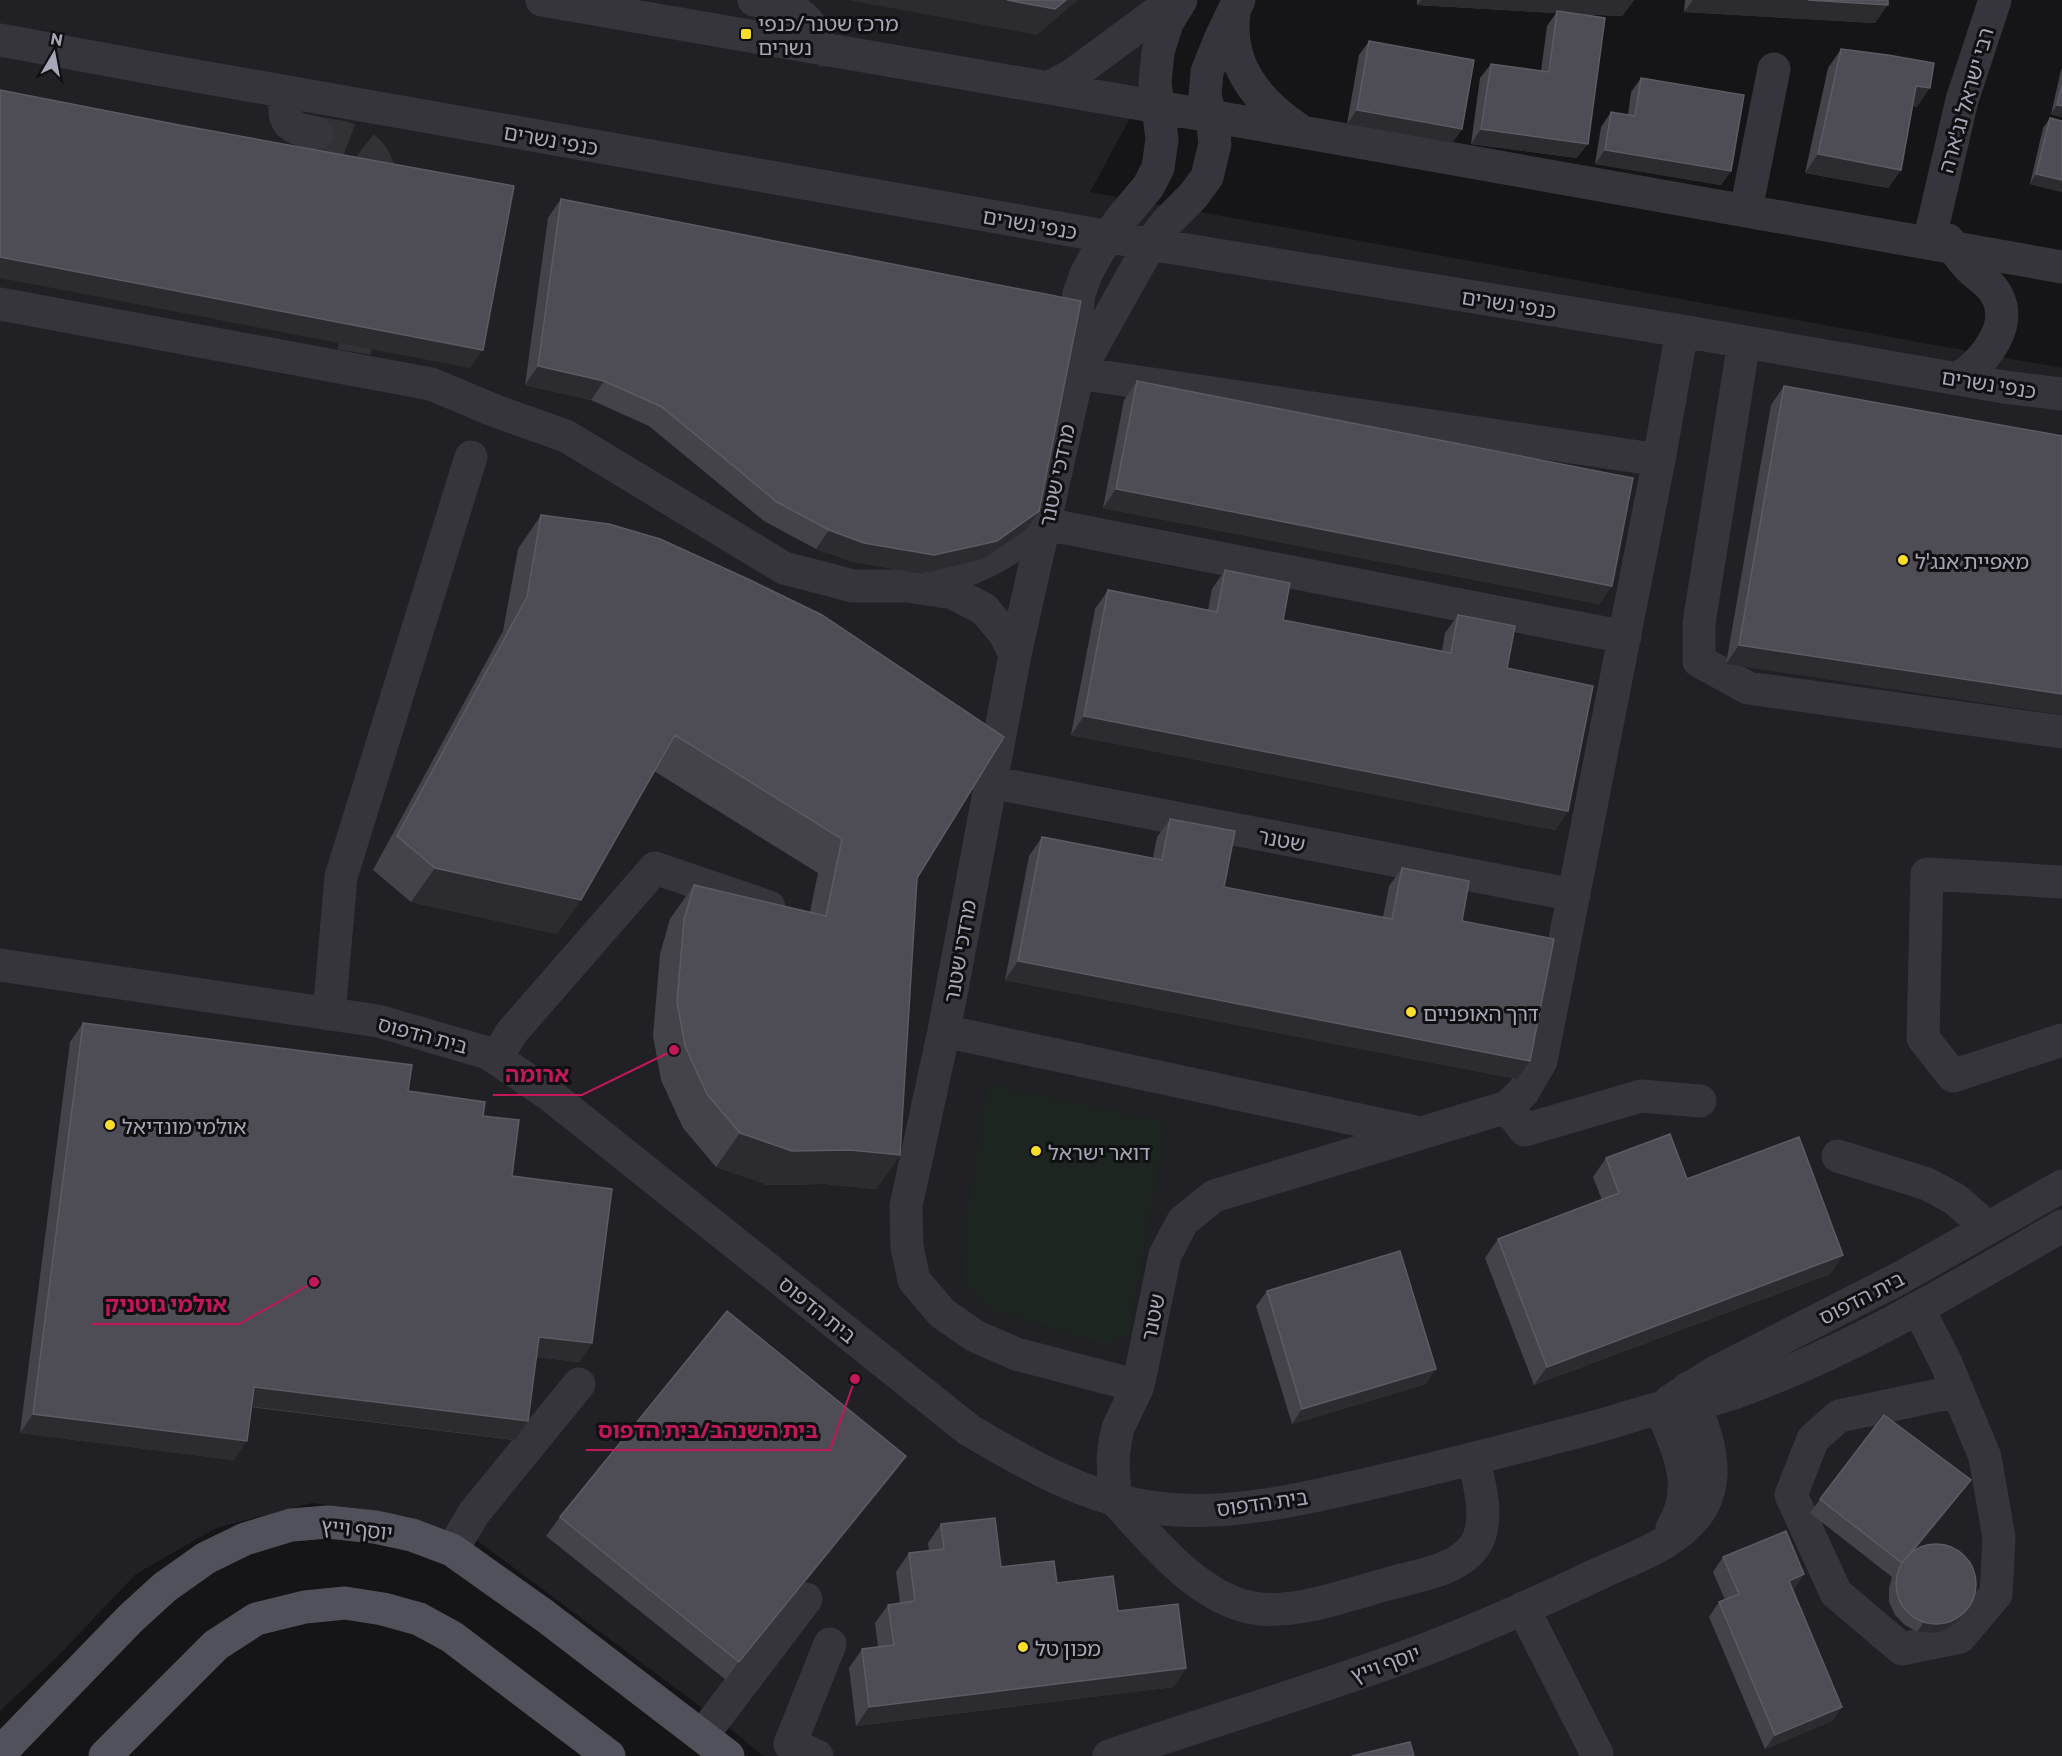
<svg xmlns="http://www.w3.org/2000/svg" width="2062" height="1756" viewBox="0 0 2062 1756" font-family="Commissioner,'Noto Sans Hebrew',sans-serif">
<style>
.built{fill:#212024}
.green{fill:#1c251f}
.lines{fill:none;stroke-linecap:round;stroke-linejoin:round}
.minor-tunnel{stroke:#323136;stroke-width:33;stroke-dasharray:33 16;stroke-linecap:butt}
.minor{stroke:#36353c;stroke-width:33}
.major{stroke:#51515b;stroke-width:33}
.wall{fill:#434349}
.shaded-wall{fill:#2c2b30}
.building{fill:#4e4d55;stroke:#5c5b64;stroke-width:1.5}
.poi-dot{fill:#fade29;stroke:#100f11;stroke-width:2}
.labels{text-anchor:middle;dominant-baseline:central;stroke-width:6;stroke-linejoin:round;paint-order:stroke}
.poi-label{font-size:21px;fill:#a6a7b7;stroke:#100f11;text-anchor:start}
.street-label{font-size:21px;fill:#a6a7b7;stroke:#100f11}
.leader{fill:none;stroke:#c2185b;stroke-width:2}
.callout-dot{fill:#c2185b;stroke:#100f11;stroke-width:2}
.callout-label{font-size:22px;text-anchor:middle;font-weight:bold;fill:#c2185b;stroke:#100f11;stroke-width:6;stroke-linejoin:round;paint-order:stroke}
</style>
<rect width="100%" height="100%" fill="#151416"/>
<!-- built -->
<path class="built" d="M0,0H1194L1090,192L2062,368V1756H763L737,1734L479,1542L411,1517L312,1503L216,1528L136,1574L55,1659L0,1711Z"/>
<!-- green -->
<path class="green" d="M988,1084L1166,1122L1129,1334L1105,1345L992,1310L963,1280L966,1224Z"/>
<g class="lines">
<!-- minor-tunnel -->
<path class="minor-tunnel" d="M317,133C327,135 340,136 350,140C380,152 383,176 378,204
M354,352L362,303"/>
<!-- minor -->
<path class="minor" d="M542,0L1302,132L2062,267
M754,0C795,7 806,11 824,50
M1234,13C1227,65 1257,101 1298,129
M0,40L157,69L1150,244L1682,331L2004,387L2062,394
M1048,88L1071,76L1174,0
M287,92C281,123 287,128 317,133
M1746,210L1774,69
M1948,240C1955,250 1962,261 1971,269C1978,276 1986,281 1992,288C2019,321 1985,361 1958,379
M1929,242L1962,100L1995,0
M0,304L431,384L498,412L566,436L784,568L853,586H907L953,593L984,609L1005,634L1015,655
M1744,342L1699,623V661L1748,688L2062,732
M1078,373L1659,460
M1078,373L1150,244L1166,223L1193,196L1207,177L1215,144L1213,125L1205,96L1207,72L1221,37L1239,0
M920,583C974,573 1002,555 1045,524L1625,637
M990,782L1574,895
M2062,882L1927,874L1923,1038L1953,1076L2062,1040
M0,965L378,1021L488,1053L550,1095L969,1430C1027,1464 1088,1500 1157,1508C1237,1519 1331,1492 1410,1474C1473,1459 1535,1443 1598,1426C1618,1421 1639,1413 1660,1408C1671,1406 1683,1406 1694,1404C1713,1400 1732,1394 1750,1387C1860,1346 1961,1284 2062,1226
M329,1014L341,877L471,457
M944,1031L1420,1133
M496,1058L512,1032L655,868L769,907
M1507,1107L1525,1130L1641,1096L1700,1101
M1838,1156L1927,1184L1955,1199L1988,1228
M1918,1308L1946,1363L1985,1457L1999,1538L1996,1594L1960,1637L1902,1649L1836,1593L1791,1495L1813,1439L1839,1416L1958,1391
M1138,1386L1016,1354L975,1336L942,1313L914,1280L907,1247L906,1206L944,1031L1015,655L1078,373L1077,312L1079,294L1086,274L1098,252L1121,219L1148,187L1158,168L1162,139L1155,82L1158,52L1167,23L1181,0
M1670,1401L1714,1373L1900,1278L2062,1186
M1661,1408C1677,1449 1698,1486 1672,1528
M1115,1500L1113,1460L1115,1442L1118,1428L1138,1386L1165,1255L1183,1221L1214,1196L1507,1107L1523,1092L1541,1061L1659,460L1682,331
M1115,1500C1151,1539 1194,1594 1248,1607C1292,1617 1349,1594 1391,1583C1408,1578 1427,1575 1444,1568C1457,1563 1472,1553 1478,1540C1489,1514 1479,1485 1474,1459
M452,1550L474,1513L579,1384
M1523,1608L1597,1754
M702,1736L806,1599
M817,1756L790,1744L830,1644
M1109,1756C1206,1723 1305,1693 1402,1658C1468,1634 1535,1604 1598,1574C1632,1558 1675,1545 1698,1513C1726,1473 1703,1428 1688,1388"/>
<!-- major -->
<path class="major" d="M0,1753L131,1618L165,1587L206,1558L245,1539L291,1525L328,1522L375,1527L412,1535L452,1550L545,1616L728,1756
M105,1756L216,1645L256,1619L305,1607L345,1603L383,1609L419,1619L452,1637L609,1756"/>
</g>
<!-- wall -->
<path class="wall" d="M1417,0H1634L1622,16L1574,14L1577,158L1471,144L1480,78L1491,64L1541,71L1547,26L1556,13L1417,5Z
M1685,0H1888L1875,23L1684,12Z
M1369,41L1462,129L1452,143L1347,124L1359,55Z
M1841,49L1917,107L1913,106L1901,170L1888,188L1805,173L1828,68Z
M2062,68V117L2051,114L2061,70Z
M1641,78L1731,171L1721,185L1595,164L1601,127L1611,112L1628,115L1631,92Z
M2050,118L2062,192L2030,184L2043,128Z
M561,199L1026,530L983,559L921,574L851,561L816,549L764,521L649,426L591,400L525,385L548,218Z
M1137,381L1612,586L1599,604L1103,508L1124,400Z
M1784,386L2062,436L1726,664L1771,405Z
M541,515L917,878L900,1155L876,1189L826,1184L768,1185L716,1167L683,1128L661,1080L653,1036L660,954L670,919L694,885L810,912L818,873L654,771L557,934L411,902L373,870L503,631L518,549Z
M1225,570L1283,620L1442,651L1445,633L1458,615L1507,668L1568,811L1555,830L1071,735L1095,609L1108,590L1208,610L1212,589Z
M1170,819L1224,887L1383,917L1389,886L1402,868L1462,921L1517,1079L1005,980L1029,856L1042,837L1153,858L1157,837Z
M83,1023L408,1091L483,1116L592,1343L579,1362L537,1357L515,1440L251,1407L234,1460L20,1433L70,1042Z
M1606,1158L1687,1179L1843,1255L1830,1274L1534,1385L1485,1258L1498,1239L1602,1200L1593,1177Z
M1267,1291L1426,1384L1292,1424L1256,1306Z
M906,1456L893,1474L726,1680L546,1536L560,1517Z
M1971,1480L1960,1494L1914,1551L1957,1622L1946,1630L1933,1633L1917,1632L1905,1625L1895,1615L1889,1602V1588L1892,1577L1810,1513L1820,1499Z
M941,1524L1001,1567L1057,1583L1118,1611L1186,1668L1173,1687L856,1726L849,1668L862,1649L878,1647L875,1623L888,1605L900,1603L896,1572L909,1553L929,1551L928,1543Z
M1723,1557L1804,1574L1794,1589H1793L1842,1707L1832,1721L1765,1749L1709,1617L1719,1602L1725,1600L1713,1572Z"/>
<!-- shaded-wall -->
<path class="shaded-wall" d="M848,0H1078L1037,35Z
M1421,0H1634L1622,16L1557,13V11L1556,13L1417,5Z
M1693,0H1808L1888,5L1875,23L1684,12Z
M1916,86L1930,88L1917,107L1903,104Z
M2057,105L2062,106V117L2051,114Z
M1357,110L1462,129L1452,143L1347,124Z
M1481,129L1588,144L1577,158L1471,144Z
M1605,150L1731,171L1721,185L1595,164Z
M1818,154L1901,170L1888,188L1805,173Z
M2036,174L2062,180V192L2030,184Z
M0,257L483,350L470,368L0,278Z
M538,366L604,381L591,400L525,385Z
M1116,489L1612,586L1599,604L1103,508Z
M1039,511L1026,530L983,559L921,574L851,561L816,549L829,530Z
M1739,645L2062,694V715L1726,664Z
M1084,716L1568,811L1555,830L1071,735Z
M435,868L581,900L557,934L411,902Z
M1018,961L1530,1061L1517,1079L1005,980Z
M740,1133L850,1150L900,1155L876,1189L826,1184L768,1185L716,1167Z
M1843,1255L1830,1274L1534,1385L1547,1367Z
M539,1337L592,1343L579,1362L526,1356Z
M1436,1369L1426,1384L1292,1424L1302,1409Z
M254,1387L528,1421L515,1440L241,1405Z
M33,1414L247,1441L234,1460L20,1433Z
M906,1456L893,1474L726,1680L739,1662Z
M1971,1480L1960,1494L1898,1570L1899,1567Z
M1804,1574L1794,1589L1779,1595L1789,1581Z
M1972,1602L1957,1622L1946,1630L1933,1633L1917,1632L1924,1622Z
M1186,1668L1173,1687L856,1726L869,1707Z
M1842,1707L1832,1721L1765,1749L1775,1735Z"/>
<!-- building -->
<path class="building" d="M1007,0H1066L1055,9Z
M1808,0H1888V5Z
M1557,11L1605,18L1588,144L1481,129L1491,64L1549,72Z
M1369,41L1474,60L1462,129L1357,110Z
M1841,49L1888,55L1934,63L1930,88L1916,86L1901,170L1818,154Z
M1641,78L1744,95L1731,171L1605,150L1611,112L1635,116Z
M2062,85V106L2057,105Z
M0,90L179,125L514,186L483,350L0,257Z
M2050,118L2062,121V180L2036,174Z
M561,199L1081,301L1039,511L997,541L934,555L864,543L829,530L777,502L662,407L604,381L538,366Z
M1137,381L1633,478L1612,586L1116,489Z
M1784,386L2062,436V694L1739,645Z
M541,515L609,524L660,539L750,580L822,615L1004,737L917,878L900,1155L850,1150L792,1151L740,1133L707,1094L685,1046L677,1002L684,920L694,885L826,916L842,839L675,735L581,900L435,868L397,836L527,597Z
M1225,570L1290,583L1283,620L1451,653L1458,615L1515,626L1507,668L1593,686L1568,811L1084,716L1108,590L1217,612Z
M1170,819L1235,831L1224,887L1392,919L1402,868L1469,881L1462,921L1554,939L1530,1061L1018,961L1042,837L1162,860Z
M83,1023L412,1065L408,1091L485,1102L483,1116L519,1120L512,1176L612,1189L592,1343L539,1337L528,1421L254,1387L247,1441L33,1414Z
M1670,1134L1687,1179L1799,1137L1843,1255L1547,1367L1498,1239L1619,1193L1606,1158Z
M1400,1251L1436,1369L1302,1409L1267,1291Z
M727,1311L906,1456L739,1662L560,1517Z
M1884,1415L1971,1480L1902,1563L1820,1499Z
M995,1518L1001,1567L1054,1561L1057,1583L1113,1576L1118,1611L1178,1604L1186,1668L869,1707L862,1649L894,1645L888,1605L915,1601L909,1553L944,1549L941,1524Z
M1786,1531L1804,1574L1789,1581L1842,1707L1775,1735L1719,1602L1739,1594L1723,1557Z
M1896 1584a40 40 0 1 1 80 0a40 40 0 1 1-80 0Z
M1410,1742L1414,1756H1352Z"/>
<!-- markers -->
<g class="poi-dot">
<rect x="740" y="28" width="12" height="12" rx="3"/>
<circle cx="1903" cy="560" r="6"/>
<circle cx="1411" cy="1012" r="6"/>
<circle cx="110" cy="1125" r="6"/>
<circle cx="1036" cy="1151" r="6"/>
<circle cx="1023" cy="1647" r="6"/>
</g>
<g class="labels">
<!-- poi labels -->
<g class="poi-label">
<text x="758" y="22">מרכז שטנר/כנפי<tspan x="758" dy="24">נשרים</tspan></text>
<text x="1915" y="560">מאפיית אנג'ל</text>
<text x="1423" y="1012">דרך האופניים</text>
<text x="122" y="1125">אולמי מונדיאל</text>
<text x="1048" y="1151">דואר ישראל</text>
<text x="1035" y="1647">מכון טל</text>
</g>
<!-- street labels -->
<g class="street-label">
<text transform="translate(1965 100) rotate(-74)">רבי ישראל נג'ארה</text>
<text transform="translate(551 139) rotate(10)">כנפי נשרים</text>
<text transform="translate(1030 223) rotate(10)">כנפי נשרים</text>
<text transform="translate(1509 303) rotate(9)">כנפי נשרים</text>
<text transform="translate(1989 383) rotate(9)">כנפי נשרים</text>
<text transform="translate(1056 475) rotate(-78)">מרדכי שטנר</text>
<text transform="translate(1282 839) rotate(11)">שטנר</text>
<text transform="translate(959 951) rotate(-80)">מרדכי שטנר</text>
<text transform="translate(423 1034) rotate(15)">בית הדפוס</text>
<text transform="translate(1861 1297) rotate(-27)">בית הדפוס</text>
<text transform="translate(818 1309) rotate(39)">בית הדפוס</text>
<text transform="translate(1152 1317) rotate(-78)">שטנר</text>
<text transform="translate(1262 1502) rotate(-8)">בית הדפוס</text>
<text transform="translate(357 1528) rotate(6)">יוסף וייץ</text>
<text transform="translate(1385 1663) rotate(-20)">יוסף וייץ</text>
</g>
</g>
<!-- callouts -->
<path class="leader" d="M674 1050L582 1095H493M314 1282L239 1324H92M855 1379L830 1450H586"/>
<g class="callout-dot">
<circle cx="674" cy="1050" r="6"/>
<circle cx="314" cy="1282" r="6"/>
<circle cx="855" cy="1379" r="6"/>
</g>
<g class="callout-label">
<text x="537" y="1082">ארומה</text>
<text x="166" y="1312">אולמי גוטניק</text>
<text x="708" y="1438">בית השנהב/בית הדפוס</text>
</g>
<!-- north arrow -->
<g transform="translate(54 54) rotate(10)" stroke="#100f11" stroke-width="4.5" paint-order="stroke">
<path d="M0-4.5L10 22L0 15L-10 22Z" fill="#a6a7b7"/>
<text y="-9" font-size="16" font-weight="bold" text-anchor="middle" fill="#a6a7b7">N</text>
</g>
</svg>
